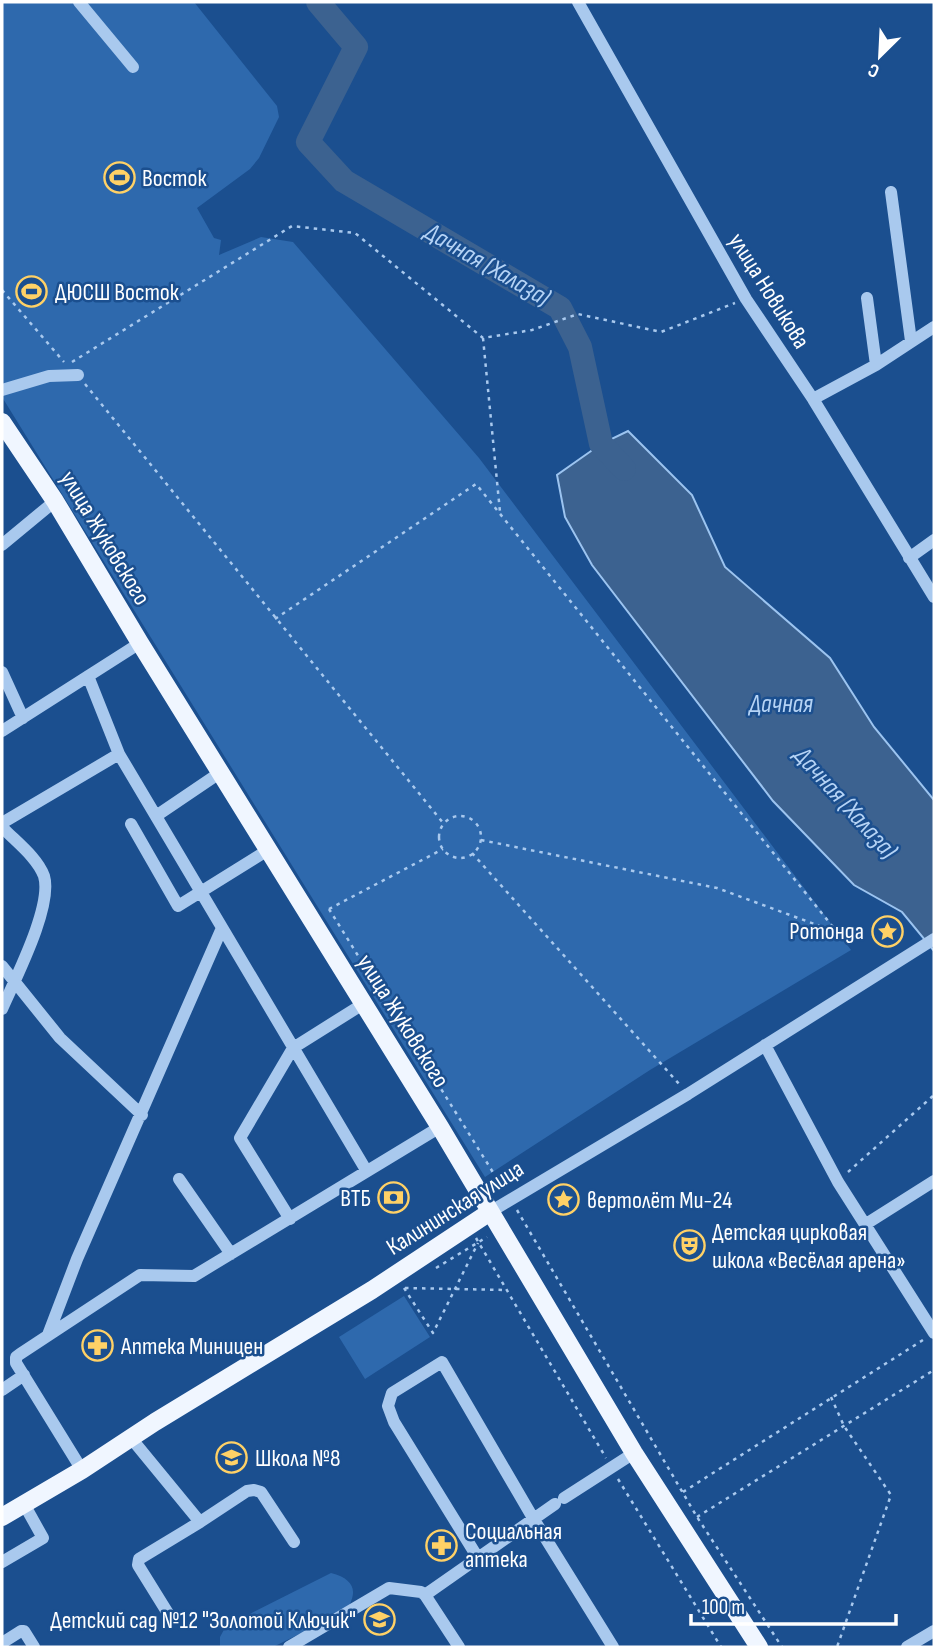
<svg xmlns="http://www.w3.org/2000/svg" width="936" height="1649" viewBox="0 0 936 1649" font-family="'Sofia Sans Condensed',sans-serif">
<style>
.green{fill:#2e69ad}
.water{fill:#3c6290;stroke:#9cc4f0;stroke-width:2}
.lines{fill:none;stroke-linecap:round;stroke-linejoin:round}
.river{stroke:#3c6290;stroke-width:24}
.path{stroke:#a9c9ee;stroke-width:2.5;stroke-dasharray:3.5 5;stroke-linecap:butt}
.minor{stroke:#a9c9ee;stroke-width:12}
.major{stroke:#f0f6ff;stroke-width:18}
.labels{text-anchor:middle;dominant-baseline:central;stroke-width:5;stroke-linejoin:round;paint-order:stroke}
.poi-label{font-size:24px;fill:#fff;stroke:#1b4f8f;text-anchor:start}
.street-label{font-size:24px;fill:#fff;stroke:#1b4f8f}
.water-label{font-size:26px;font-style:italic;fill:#b5d3f5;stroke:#1b4f8f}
</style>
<rect width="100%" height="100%" fill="#1b4f8f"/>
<!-- green -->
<path class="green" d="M2,2H194L277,106L279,117L259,158L250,169L197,208L214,238L221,240L219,255L261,237L293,242L479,458L851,950L650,1070L485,1177L2,397Z
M404,1296L430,1337L365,1379L339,1337Z
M331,1573C354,1579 359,1591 346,1611L273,1647H220V1637L226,1626Z"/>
<!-- water -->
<path class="water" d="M628,431L692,495L725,567L830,658L874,727L934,800V951L902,912L854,885L773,801L592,565L565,517L557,475L601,444Z"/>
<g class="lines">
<!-- river -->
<path class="river" d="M318,2L356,47L308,142L344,181L560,308L580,347L601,444L624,469"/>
<!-- path -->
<path class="path" d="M2,290L64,362
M483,338L500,512
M72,362L292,226L355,233L483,338L532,330L578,314L661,332L735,303
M85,384L444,824
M275,619L476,484L837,932
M439 837a21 21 0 1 1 42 0a21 21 0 1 1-42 0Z
M481,840L717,888L836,932
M472,853L680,1085
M329,909L504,1190
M329,909L443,849
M848,1172L934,1095
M517,1210L697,1517L782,1647
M476,1238L606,1458
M436,1268L487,1237
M404,1288L433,1333L478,1243
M405,1288L506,1290
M831,1397L844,1426L891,1495L837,1647
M618,1479L721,1647
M683,1492L923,1340
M697,1517L934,1370"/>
<!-- minor -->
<path class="minor" d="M79,2L133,67
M578,2L746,299L813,399L934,597
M891,192L911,341
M867,298L876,365
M2,390L49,376L78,375
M813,399L876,365L934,327
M2,545L55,501
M909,558L934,540
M2,672L23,718
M88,676L119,754L366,1170
M2,731L140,643
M156,816L221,772
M2,823L119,754
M131,824L178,906L268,850
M2,827C15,841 37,857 44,876C53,906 15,979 2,1009
M2,966L60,1038L142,1115
M765,1045L838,1182L934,1333
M179,1179L231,1254
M490,1212L688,1094L934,939
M290,1219L240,1138L293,1048L363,1004
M866,1224L934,1181
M48,1335L77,1259L222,928
M2,1390L24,1375
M131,1438L200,1522L139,1559L138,1565L169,1615
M82,1470L16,1363V1357L20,1354L140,1275L194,1276L440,1127
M564,1498L634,1453
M200,1522L247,1491L254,1490L261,1492L294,1542
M478,1558L394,1422L388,1406L392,1393L442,1362L533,1518L613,1647
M2,1562L43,1538L24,1504
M425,1595L555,1504
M2,1643L21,1631H24L34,1647
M289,1647L389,1588L421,1592L425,1595L459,1647
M907,1647L934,1631"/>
<!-- major -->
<path class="major" d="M2,422L55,501L140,643L440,1127L634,1453L759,1647
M2,1517L82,1470L155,1422L372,1290L490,1212"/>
</g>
<!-- icons -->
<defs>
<symbol id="stadium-ring" viewBox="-11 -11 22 22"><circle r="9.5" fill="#1b4f8f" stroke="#ffd166" stroke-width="1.5"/><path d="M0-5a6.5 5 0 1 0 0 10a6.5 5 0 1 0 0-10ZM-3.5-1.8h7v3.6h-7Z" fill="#ffd166"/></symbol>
<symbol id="sight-ring" viewBox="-11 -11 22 22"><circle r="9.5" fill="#1b4f8f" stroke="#ffd166" stroke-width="1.5"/><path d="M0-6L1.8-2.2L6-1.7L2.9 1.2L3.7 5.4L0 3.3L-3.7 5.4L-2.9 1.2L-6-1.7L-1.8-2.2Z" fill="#ffd166"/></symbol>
<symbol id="bank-ring" viewBox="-11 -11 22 22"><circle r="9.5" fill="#1b4f8f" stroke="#ffd166" stroke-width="1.5"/><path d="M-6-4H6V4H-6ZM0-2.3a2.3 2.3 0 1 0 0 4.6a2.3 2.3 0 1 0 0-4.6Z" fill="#ffd166"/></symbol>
<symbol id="theatre-ring" viewBox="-11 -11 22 22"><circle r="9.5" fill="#1b4f8f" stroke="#ffd166" stroke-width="1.5"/><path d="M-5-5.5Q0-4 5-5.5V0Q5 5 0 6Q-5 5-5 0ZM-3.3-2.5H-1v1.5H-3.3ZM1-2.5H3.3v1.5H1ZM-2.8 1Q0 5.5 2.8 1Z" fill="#ffd166"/></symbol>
<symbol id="pharmacy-ring" viewBox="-11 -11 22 22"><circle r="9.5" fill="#1b4f8f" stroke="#ffd166" stroke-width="1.5"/><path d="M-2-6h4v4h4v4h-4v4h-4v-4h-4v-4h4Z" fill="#ffd166"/></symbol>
<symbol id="school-ring" viewBox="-11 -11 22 22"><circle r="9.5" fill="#1b4f8f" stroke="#ffd166" stroke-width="1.5"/><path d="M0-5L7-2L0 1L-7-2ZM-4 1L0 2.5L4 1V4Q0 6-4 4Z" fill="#ffd166"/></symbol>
</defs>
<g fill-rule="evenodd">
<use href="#stadium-ring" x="102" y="160" width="35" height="35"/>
<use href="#stadium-ring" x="14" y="274" width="35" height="35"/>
<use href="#sight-ring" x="870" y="914" width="35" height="35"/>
<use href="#bank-ring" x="376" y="1180" width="35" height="35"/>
<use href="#sight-ring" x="546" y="1182" width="35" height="35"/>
<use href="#theatre-ring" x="672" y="1228" width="35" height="35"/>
<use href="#pharmacy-ring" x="80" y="1328" width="35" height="35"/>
<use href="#school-ring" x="214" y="1440" width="35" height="35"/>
<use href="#pharmacy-ring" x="424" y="1528" width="35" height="35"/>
<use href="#school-ring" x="362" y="1602" width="35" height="35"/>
</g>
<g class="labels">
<!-- poi labels -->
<g class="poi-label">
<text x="142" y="178">Восток</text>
<text x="55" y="292">ДЮСШ Восток</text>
<text x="864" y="931" text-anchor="end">Ротонда</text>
<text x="371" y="1198" text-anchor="end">ВТБ</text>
<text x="587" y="1200">вертолёт Ми-24</text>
<text x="712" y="1232">Детская цирковая<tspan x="712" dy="28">школа «Весёлая арена»</tspan></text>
<text x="121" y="1346">Аптека Миницен</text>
<text x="255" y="1458">Школа №8</text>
<text x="465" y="1531">Социальная<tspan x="465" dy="28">аптека</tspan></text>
<text x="356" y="1620" text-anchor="end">Детский сад №12 "Золотой Ключик"</text>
</g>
<!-- street labels -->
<g class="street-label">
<text transform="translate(769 291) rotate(58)">улица Новикова</text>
<text transform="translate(105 538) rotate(59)">улица Жуковского</text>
<text transform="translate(403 1021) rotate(58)">улица Жуковского</text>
<text transform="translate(455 1208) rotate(-32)">Калининская улица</text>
</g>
<!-- water labels -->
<g class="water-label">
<text transform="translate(487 265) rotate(30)">Дачная (Халаза)</text>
<text x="781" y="704">Дачная</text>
<text transform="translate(845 803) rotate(48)">Дачная (Халаза)</text>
</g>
</g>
<!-- border -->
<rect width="936" height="1649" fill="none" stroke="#ffffff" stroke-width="7"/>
<!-- north arrow -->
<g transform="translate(880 56) rotate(204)" stroke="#1b4f8f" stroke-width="5" paint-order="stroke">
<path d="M0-5L12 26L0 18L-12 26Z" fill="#ffffff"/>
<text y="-10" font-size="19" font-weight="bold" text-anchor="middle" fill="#ffffff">С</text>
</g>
<!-- scale -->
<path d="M691 1614v10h205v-10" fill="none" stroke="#ffffff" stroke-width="3.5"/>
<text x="702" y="1614" font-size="21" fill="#ffffff" stroke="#1b4f8f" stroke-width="5" paint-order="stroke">100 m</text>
</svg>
